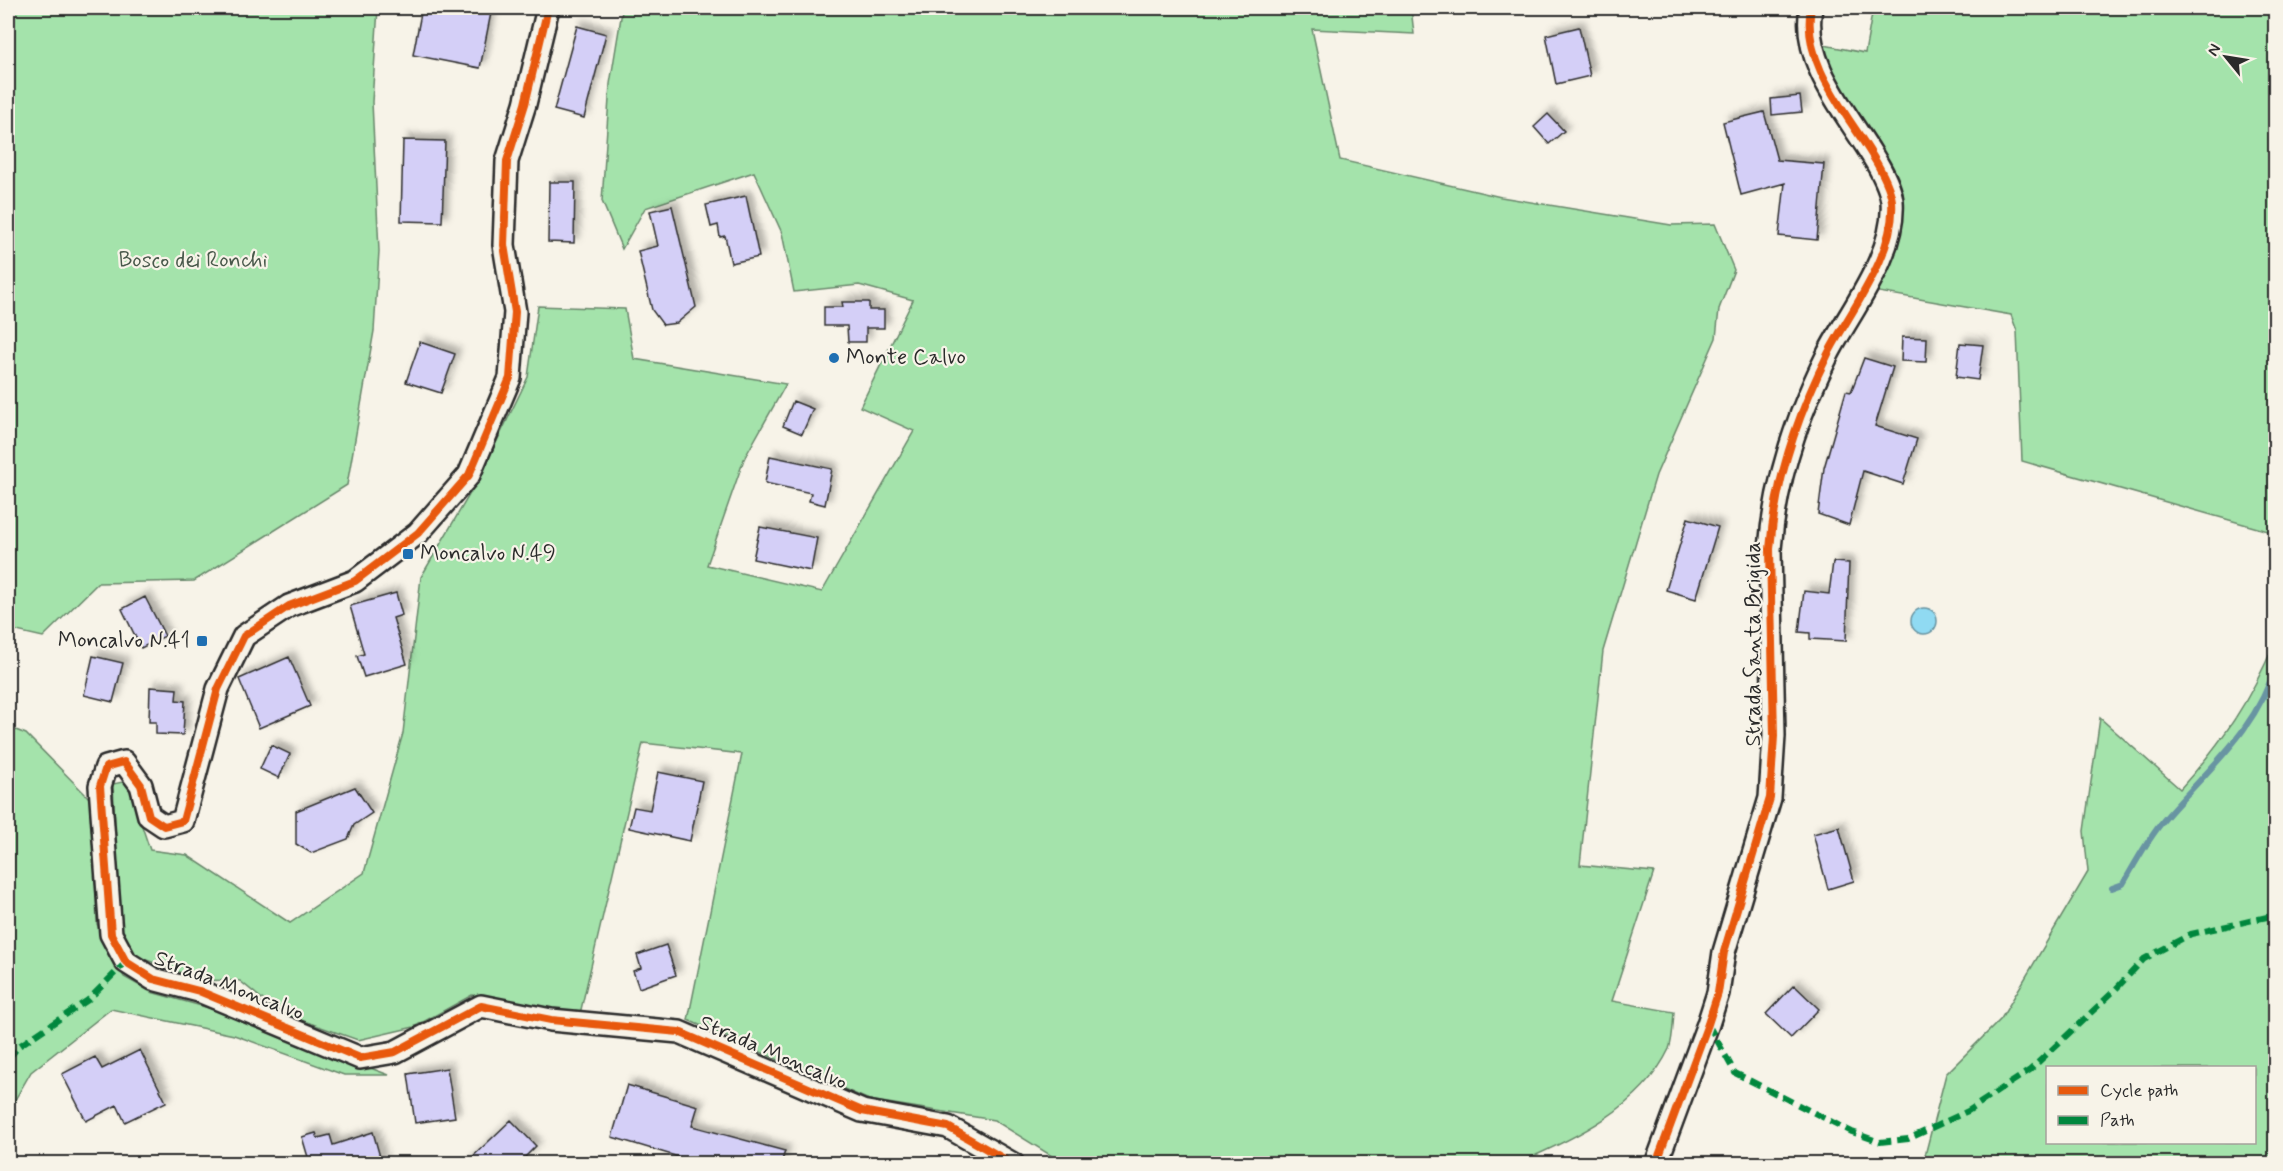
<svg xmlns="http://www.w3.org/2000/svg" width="2283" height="1171" viewBox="0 0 2283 1171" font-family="Mynerve,sans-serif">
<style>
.green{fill:#a4e3ab;stroke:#68876b;stroke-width:1.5;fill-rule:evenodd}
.water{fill:#90daf2;stroke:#6894a2;stroke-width:1.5}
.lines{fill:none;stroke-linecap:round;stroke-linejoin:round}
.stream{stroke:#6894a2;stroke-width:6}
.building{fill:#d4cff7;stroke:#2b2b2b;stroke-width:1.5;filter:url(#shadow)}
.minor-casing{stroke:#2b2b2b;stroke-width:26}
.minor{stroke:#f7f3e8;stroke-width:21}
.quiet{stroke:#00873e;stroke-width:6;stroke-dasharray:12 6;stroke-linecap:butt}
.cycleway-casing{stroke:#f7f3e8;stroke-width:11}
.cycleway{stroke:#e8590c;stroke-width:8}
.poi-dot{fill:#1f6fb2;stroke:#f7f3e8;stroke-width:2}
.labels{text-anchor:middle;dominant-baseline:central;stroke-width:4.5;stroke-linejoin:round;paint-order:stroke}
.park-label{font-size:22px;fill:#49594b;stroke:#f7f3e8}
.poi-label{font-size:22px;fill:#2b2b2b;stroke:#f7f3e8;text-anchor:start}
.street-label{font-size:22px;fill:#2b2b2b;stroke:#f7f3e8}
</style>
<defs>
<filter id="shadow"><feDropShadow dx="5.5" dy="-5.5" stdDeviation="3" flood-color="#0004"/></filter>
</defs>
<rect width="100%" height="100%" fill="#f7f3e8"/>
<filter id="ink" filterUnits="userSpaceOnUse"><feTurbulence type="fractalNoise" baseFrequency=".0167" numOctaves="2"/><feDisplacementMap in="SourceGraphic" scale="12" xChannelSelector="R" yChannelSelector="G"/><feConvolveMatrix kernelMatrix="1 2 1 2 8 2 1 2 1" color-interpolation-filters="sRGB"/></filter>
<g filter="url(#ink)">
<!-- green -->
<path class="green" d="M8,8H378L372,102L379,251L374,331L347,485L194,581L98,583L43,637L8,629Z
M607,8H1411L1414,34L1312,29L1340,160L1501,197L1671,225L1715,224L1734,270L1719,309L1716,338L1656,475L1603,651L1580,865L1654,872L1612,1001L1674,1012C1673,1023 1673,1039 1669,1049C1641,1108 1574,1139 1518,1163H1063L994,1120L869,1100L688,1020L742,754L643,743L580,1014L472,995L414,1027L358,1040L278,1012L240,981L201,980L133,955L120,928L113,784L127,781L150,850L187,855L290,923L364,873L403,733L421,577L479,478L528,377L538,306L625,309L634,359L786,384L744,459L707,565L822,592L914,431L860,407L913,300L859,285L794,292L782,233L754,172L645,208L622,249L602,201L610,84L622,11Z
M1873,8H2275V533L2022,461L2017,331L2011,315L1873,291L1901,196L1830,75L1819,44L1865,53Z
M2275,642V1163H1923L1946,1074L2001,1019L2088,872L2084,831L2100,718L2180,789C2223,741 2250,701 2275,642ZM2048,1068H2254V1142H2048Z
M8,727L26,734L92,801L97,924L124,977L151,992L216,1010L389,1075H344L234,1035L111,1009L31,1072L8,1112Z"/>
<!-- water -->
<path class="water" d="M1911 621a13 13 0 1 1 26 0a13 13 0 1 1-26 0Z"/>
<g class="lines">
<!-- stream -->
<path class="stream" d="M2112,888L2123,884C2137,860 2151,834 2169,814C2211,766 2258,728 2276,664"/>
</g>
<!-- building -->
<path class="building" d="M422,8H492L480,68L413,55Z
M577,26L606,34L584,118L554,110Z
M1579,27L1590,76L1556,84L1546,35Z
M1800,96L1802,112L1772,115L1771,99Z
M1764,112L1777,160L1824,164L1817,240L1779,236L1785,183L1741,195L1723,122Z
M1548,114L1564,131L1549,144L1534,127Z
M403,140L445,141L442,222L401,221Z
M549,182H575L574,243L548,242Z
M746,196L759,257L731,263L725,236L720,237L718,225L711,227L706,205Z
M672,206L696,307L677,323L663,325L652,310L638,251L658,246L650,211Z
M842,302H869V310H884V328H866V342H848L847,326H824V307H843Z
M1902,337L1927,338L1926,362L1901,361Z
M420,342L455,354L441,393L406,382Z
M1960,343L1983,345L1978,380L1956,377Z
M1864,358L1893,367L1875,426L1917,439L1903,484L1863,471L1849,525L1818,514L1824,468L1846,391L1851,392Z
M793,401L813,409L802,434L783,426Z
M770,456L832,469L825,505L809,501L811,493L765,483Z
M1688,518L1718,527L1696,599L1666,590Z
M760,527L817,538L811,571L753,559Z
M1833,562L1849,563L1846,641L1810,639V633L1799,632L1804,591L1829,594Z
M396,593L402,615L393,618L407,664L364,677L357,656L364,654L350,606Z
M145,597L165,636L141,648L122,609Z
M93,656L123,663L113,702L84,695Z
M289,657L310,706L259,728L239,679Z
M150,687L177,689L176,700L185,701L183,735L156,734V722H149Z
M271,745L290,754L279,778L260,769Z
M658,772L702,781L690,841L629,828L634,807L650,810Z
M355,787L372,813L354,825L348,839L311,853L296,844V811Z
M1839,827L1854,881L1828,889L1813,834Z
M666,945L676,975L639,988L633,971L641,968L637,955Z
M1794,985L1819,1009L1791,1038L1766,1014Z
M140,1050L166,1102L125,1122L117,1105L86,1121L62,1074L95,1057L102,1069Z
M447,1068L455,1117L415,1123L408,1074Z
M627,1085L698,1106L692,1126L785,1151L781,1164H702L612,1137Z
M511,1120L536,1146L518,1164H465Z
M373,1132L382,1164H310L302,1137L316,1133L318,1138L330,1135L333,1145Z"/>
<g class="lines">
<defs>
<path id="minor" d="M548,8L525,104L507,161L504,245L515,312L510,378L469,475L418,533L355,581L289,606L244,636L218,689L183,821L164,826L149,816L141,785L124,762L106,767L100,786L111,934L126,962L153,979L199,991L360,1058L395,1052L481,1006L551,1020L679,1032L862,1111L948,1127L1013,1164
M1656,1164L1708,1024L1718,993L1724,952L1770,798L1774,736L1770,549C1775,482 1798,414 1828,354C1851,309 1896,255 1892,201C1890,185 1880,168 1872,155C1846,112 1801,62 1811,8"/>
</defs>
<!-- minor casing -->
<use href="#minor" class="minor-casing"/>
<!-- minor -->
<use href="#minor" class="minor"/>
<!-- quiet -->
<path class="quiet" d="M1708,1024L1735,1073L1852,1132L1880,1142L1908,1139L1968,1111L2030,1070L2114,991L2144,959L2191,934L2276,915
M8,1059L19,1046L88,1000L126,962"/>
<defs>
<path id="cycleway" d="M548,8L525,104L507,161L504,245L515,312L510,378L469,475L418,533L355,581L289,606L244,636L218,689L183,821L164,826L149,816L141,785L124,762L106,767L100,786L111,934L126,962L153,979L199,991L360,1058L395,1052L481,1006L551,1020L679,1032L862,1111L948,1127L1013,1164
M1656,1164L1708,1024L1718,993L1724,952L1770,798L1774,736L1770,549C1775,482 1798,414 1828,354C1851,309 1896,255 1892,201C1890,185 1880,168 1872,155C1846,112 1801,62 1811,8"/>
</defs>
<!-- cycleway casing -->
<use href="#cycleway" class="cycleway-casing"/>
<!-- cycleway -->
<use href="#cycleway" class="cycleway"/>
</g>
</g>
<!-- markers -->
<g class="poi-dot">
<circle cx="834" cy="358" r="6"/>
<rect x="402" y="548" width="12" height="12" rx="3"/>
<rect x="196" y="635" width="12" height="12" rx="3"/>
</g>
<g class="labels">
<!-- park labels -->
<g class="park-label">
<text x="193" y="261">Bosco dei Ronchi</text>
</g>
<!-- poi labels -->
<g class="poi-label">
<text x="846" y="358">Monte Calvo</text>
<text x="420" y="554">Moncalvo N.49</text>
<text x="190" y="641" text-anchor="end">Moncalvo N.41</text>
</g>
<!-- street labels -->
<g class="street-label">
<text transform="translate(1754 644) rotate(-90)">Strada Santa Brigida</text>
<text transform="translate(229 986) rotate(21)">Strada Moncalvo</text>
<text transform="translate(773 1053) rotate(23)">Strada Moncalvo</text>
</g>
</g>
<!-- margin -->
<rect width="2283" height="1171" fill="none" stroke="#f7f3e8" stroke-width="30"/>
<rect x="15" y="15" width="2253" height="1141" fill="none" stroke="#2b2b2b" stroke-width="2" filter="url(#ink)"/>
<!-- legend -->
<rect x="2046" y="1066" width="210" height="78" fill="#f7f3e8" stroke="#a5a39c" stroke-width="1.5"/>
<rect x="2058" y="1086" width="30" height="9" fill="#e8590c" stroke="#a5a39c" stroke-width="1.5"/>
<text x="2100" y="1096" font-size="18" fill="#2b2b2b">Cycle path</text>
<rect x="2058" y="1116" width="30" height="9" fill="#00873e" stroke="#a5a39c" stroke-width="1.5"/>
<text x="2100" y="1126" font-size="18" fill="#2b2b2b">Path</text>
<!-- north arrow -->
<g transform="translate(2226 57) rotate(300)" stroke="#f7f3e8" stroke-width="4.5" paint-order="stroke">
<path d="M0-4.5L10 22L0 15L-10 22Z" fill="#2b2b2b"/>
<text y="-9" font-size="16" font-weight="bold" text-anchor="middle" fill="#2b2b2b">N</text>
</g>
</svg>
